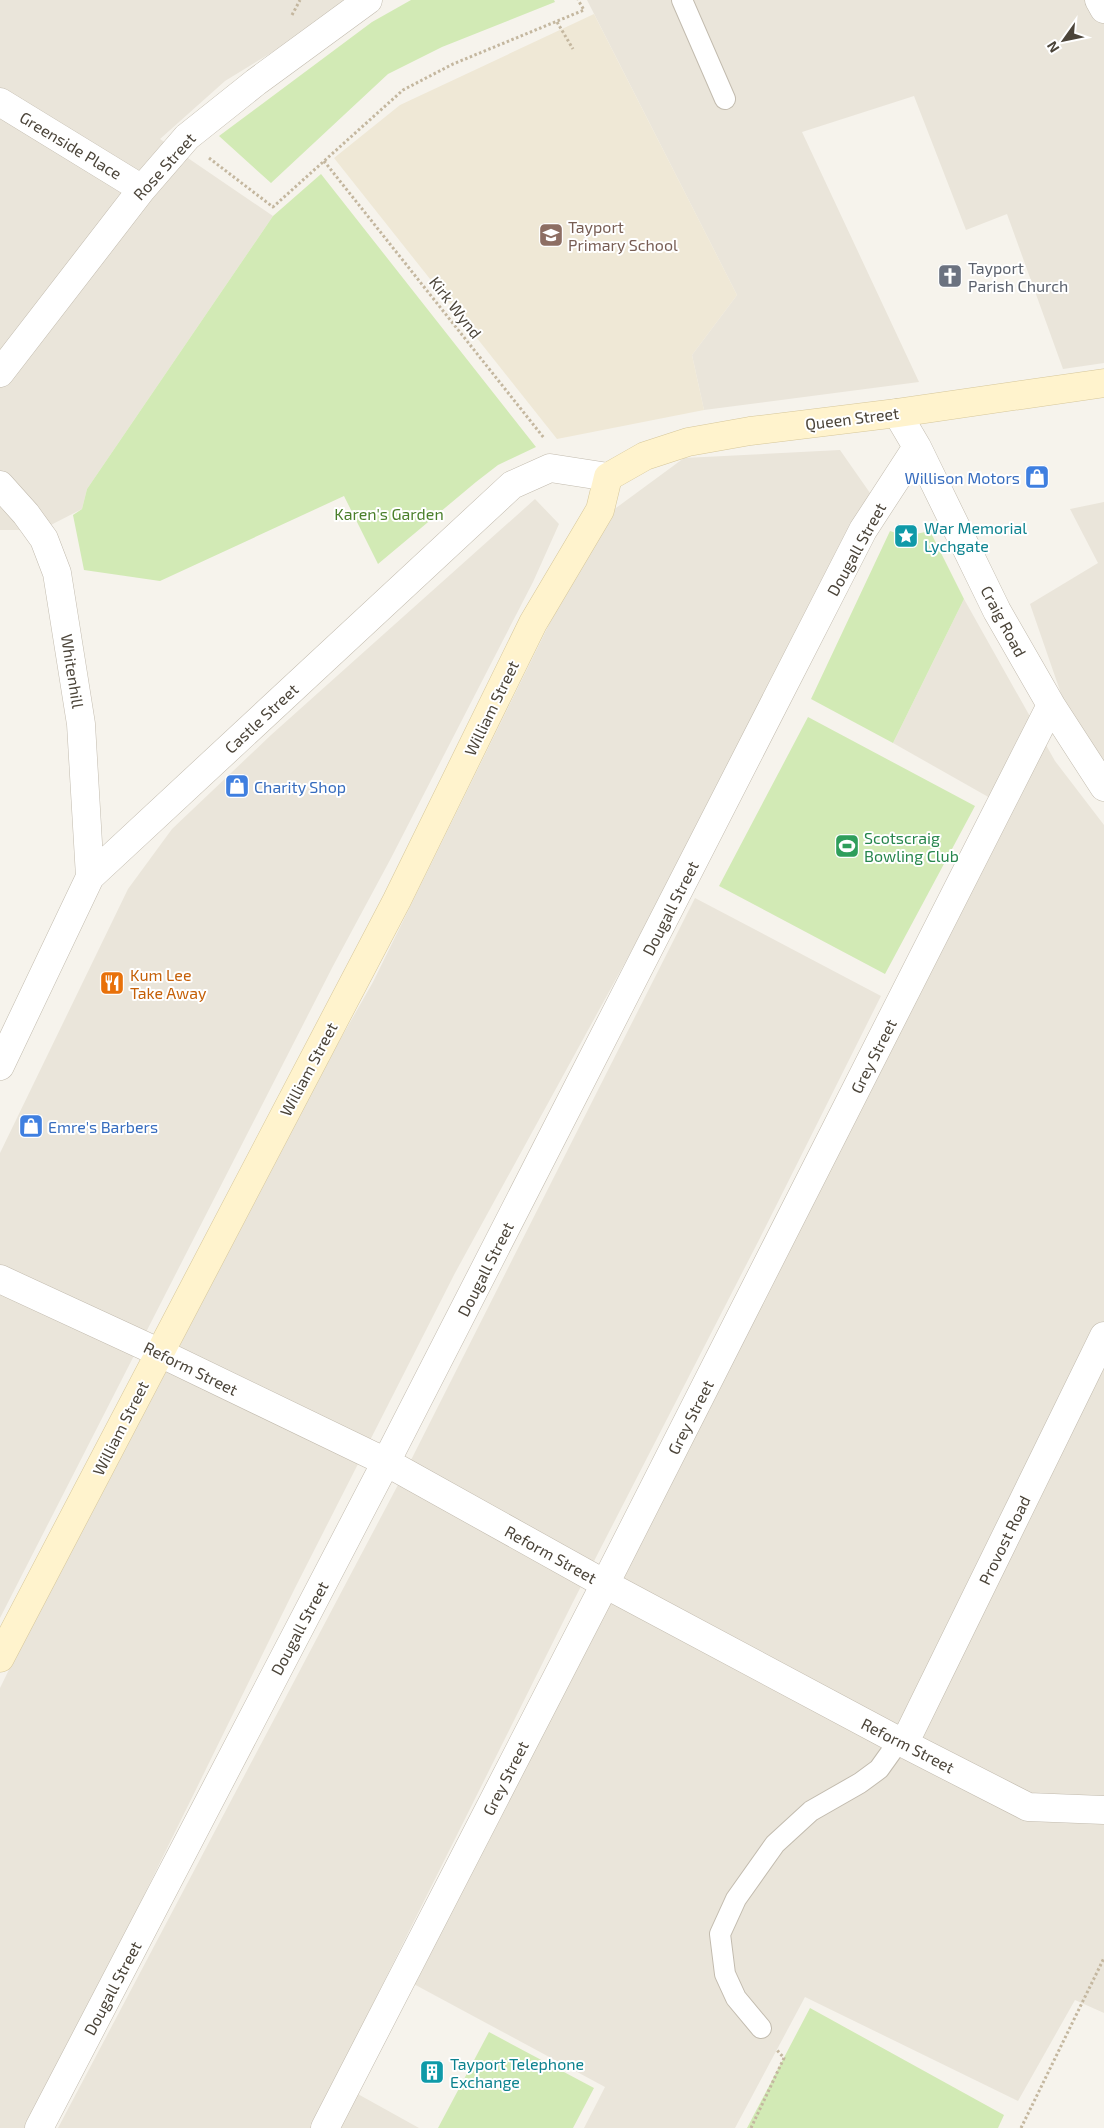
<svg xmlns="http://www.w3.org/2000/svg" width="1104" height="2128" viewBox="0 0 1104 2128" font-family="'Exo 2',sans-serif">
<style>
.residential{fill:#eae5da}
.education{fill:#efe8d6}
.green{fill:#d2eab5}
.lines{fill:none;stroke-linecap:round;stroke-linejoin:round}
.service-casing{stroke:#c2bbae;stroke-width:22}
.minor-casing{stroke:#c2bbae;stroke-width:29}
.secondary-casing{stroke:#d6c79b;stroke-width:29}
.path{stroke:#c4b79f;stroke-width:3;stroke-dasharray:2.5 2.5;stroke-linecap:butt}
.service{stroke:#fff;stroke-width:20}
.minor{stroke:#fff;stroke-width:28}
.secondary{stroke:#fff3cd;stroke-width:28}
.labels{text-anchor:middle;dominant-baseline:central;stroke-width:4;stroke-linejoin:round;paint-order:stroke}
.street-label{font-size:16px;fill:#4b4439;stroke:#fff}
.education-label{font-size:16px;fill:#785e54;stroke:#fff;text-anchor:start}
.worship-label{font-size:16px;fill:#5b616d;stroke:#fff;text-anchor:start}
.shop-label{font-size:16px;fill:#366cbe;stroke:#fff;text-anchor:start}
.park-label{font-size:16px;fill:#4a7f2a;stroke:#fff}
.culture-label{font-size:16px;fill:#0d838f;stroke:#fff;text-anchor:start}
.leisure-label{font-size:16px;fill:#27864d;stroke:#fff;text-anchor:start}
.food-label{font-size:16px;fill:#c56008;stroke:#fff;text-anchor:start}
</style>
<rect width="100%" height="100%" fill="#f6f3ec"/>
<!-- residential -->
<path class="residential" d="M0,0H358L225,81L160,139L273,216L87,489L82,509L41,530H0Z
M587,0H1104V363L1063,369L1007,214L966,230L914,96L802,132L919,382L704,410L692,355L737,295Z
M840,450L870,493L702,822L455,1273L295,1588L31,2125L29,2128H0V1688L184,1313L373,982L601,519L684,458Z
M535,499L559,524L533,582L390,860L333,966L0,1618V1153L128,889L172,829L271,735Z
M1104,502V765L1067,711L1030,604L1098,563L1070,509Z
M964,599L1055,761L1104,825V2013L1075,2000L1018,2101L805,1997L735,2128H584L605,2087L410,1982L1006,807L893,743Z
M695,898L881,996L760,1238L573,1602L311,2128H58L409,1464Z
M356,2093L419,2128H337Z"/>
<!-- education -->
<path class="education" d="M594,14L737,295L692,355L704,410L557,439L334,158L400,105Z"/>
<!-- green -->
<path class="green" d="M411,0H554L555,2L442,47L388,74L271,183L219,136L372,22Z
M321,174L536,447L498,465L476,482L378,564L344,496L160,581L84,570L73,515L82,509L87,489L273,216Z
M890,531L906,536L930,531L964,599L893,743L811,699Z
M808,717L975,806L885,974L719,886Z
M810,2008L1004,2115L998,2128H747Z
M489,2032L594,2088L573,2128H438Z"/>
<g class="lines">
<defs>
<path id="service" d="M682,0L725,99
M761,2028L736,1998L725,1974L720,1934L736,1899L775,1844L811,1811L860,1783L879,1769L899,1741"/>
<path id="minor" d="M1099,0L1104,9
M0,102L142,189
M0,373L142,189L187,137L256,82L368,0
M917,447L997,611L1051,705L1104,787
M0,485L26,514L44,539L57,573L81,724L90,877
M0,1066L90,877L512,485L550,468L608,477
M0,1279L158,1352L386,1462L605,1584L899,1741L1028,1807L1104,1810
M904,1744L1104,1336
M39,2128L386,1462L863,530L917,447L897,413
M325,2128L605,1584L1051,705"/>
<path id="secondary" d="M0,1658L397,900L533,623L600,510L608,477L645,456L688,442L750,431L897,413L1104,383"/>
</defs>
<!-- service casing -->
<use href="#service" class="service-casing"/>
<!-- minor casing -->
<use href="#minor" class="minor-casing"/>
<!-- secondary casing -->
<use href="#secondary" class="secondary-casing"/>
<!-- path -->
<path class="path" d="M292,15L300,0
M557,22L573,49
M209,158L273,207L403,90L453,64L584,10L578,0
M324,161L544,438
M751,2128L784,2058L777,2050
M1021,2128L1104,1958"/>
<!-- service -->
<use href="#service" class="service"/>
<!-- minor -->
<use href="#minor" class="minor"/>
<!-- secondary -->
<use href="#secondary" class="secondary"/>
</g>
<!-- icons -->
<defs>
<symbol id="school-square" viewBox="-11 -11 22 22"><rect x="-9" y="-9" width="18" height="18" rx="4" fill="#8d6e63" stroke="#fff"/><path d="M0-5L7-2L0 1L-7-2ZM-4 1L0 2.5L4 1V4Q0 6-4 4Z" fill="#fff"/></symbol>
<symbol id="church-square" viewBox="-11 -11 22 22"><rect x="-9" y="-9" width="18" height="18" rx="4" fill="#6b7280" stroke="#fff"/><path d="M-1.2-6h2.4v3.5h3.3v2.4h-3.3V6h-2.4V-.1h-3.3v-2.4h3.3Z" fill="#fff"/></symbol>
<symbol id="shop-square" viewBox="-11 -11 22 22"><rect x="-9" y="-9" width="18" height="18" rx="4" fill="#3f7fe0" stroke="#fff"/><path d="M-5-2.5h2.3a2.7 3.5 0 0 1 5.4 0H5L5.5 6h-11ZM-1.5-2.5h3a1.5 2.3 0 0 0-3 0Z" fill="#fff"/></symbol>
<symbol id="sight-square" viewBox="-11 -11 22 22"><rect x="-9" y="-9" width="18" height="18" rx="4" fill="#0f9aa8" stroke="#fff"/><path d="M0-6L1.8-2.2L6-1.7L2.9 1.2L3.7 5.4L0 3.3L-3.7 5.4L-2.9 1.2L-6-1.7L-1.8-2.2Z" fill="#fff"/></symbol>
<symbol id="stadium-square" viewBox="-11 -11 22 22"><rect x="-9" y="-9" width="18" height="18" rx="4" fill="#2e9e5b" stroke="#fff"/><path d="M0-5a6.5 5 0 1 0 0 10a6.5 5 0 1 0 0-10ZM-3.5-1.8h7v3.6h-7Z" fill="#fff"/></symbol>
<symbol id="restaurant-square" viewBox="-11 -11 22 22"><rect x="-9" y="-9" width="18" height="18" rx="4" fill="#e8710a" stroke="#fff"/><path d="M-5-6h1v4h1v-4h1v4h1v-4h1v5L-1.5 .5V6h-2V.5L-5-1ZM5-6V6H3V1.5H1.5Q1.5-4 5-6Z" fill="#fff"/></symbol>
<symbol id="building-square" viewBox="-11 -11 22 22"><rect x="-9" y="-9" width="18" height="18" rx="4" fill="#0f9aa8" stroke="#fff"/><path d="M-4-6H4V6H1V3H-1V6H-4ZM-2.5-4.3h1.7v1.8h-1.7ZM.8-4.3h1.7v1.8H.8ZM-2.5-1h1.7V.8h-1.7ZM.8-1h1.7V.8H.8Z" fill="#fff"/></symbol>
</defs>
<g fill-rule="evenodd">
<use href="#school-square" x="537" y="221" width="28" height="28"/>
<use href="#church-square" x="936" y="262" width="28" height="28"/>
<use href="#shop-square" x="1023" y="463" width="28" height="28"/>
<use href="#sight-square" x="892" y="522" width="28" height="28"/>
<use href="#shop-square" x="223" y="772" width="28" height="28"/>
<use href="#stadium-square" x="833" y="832" width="28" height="28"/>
<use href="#restaurant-square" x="98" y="969" width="28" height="28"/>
<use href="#shop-square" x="17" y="1112" width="28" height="28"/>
<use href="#building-square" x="418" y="2058" width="28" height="28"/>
</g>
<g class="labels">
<!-- street labels -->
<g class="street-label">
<text transform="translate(71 145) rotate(31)">Greenside Place</text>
<text transform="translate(164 166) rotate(-48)">Rose Street</text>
<text transform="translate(456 307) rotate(52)">Kirk Wynd</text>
<text transform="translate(852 418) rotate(-7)">Queen Street</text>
<text transform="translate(856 549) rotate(-61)">Dougall Street</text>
<text transform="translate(1004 621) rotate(62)">Craig Road</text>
<text transform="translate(73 671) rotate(81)">Whitenhill</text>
<text transform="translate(491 708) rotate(-64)">William Street</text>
<text transform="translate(261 718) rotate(-43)">Castle Street</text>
<text transform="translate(670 908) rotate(-63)">Dougall Street</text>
<text transform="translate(873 1056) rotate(-63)">Grey Street</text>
<text transform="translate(308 1069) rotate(-62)">William Street</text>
<text transform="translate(485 1269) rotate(-63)">Dougall Street</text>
<text transform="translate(191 1368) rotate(26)">Reform Street</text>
<text transform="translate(690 1417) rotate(-63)">Grey Street</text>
<text transform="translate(120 1428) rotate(-63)">William Street</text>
<text transform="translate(1004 1540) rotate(-64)">Provost Road</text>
<text transform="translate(551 1554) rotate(29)">Reform Street</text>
<text transform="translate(299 1628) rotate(-62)">Dougall Street</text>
<text transform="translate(908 1745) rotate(27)">Reform Street</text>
<text transform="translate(505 1778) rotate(-63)">Grey Street</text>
<text transform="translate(112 1988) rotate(-62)">Dougall Street</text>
</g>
<!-- education labels -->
<g class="education-label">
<text x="568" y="226">Tayport<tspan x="568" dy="18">Primary School</tspan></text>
</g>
<!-- worship labels -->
<g class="worship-label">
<text x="968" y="267">Tayport<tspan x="968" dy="18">Parish Church</tspan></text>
</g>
<!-- shop labels -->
<g class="shop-label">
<text x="1020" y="477" text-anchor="end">Willison Motors</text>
<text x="254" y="786">Charity Shop</text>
<text x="48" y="1126">Emre's Barbers</text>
</g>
<!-- park labels -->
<g class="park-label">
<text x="389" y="513">Karen's Garden</text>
</g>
<!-- culture labels -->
<g class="culture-label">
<text x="924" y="527">War Memorial<tspan x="924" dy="18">Lychgate</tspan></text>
<text x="450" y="2063">Tayport Telephone<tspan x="450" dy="18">Exchange</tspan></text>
</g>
<!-- leisure labels -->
<g class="leisure-label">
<text x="864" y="837">Scotscraig<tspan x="864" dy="18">Bowling Club</tspan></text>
</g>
<!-- food labels -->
<g class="food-label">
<text x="130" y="974">Kum Lee<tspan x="130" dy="18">Take Away</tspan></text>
</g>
</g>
<!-- north arrow -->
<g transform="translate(1064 40) rotate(237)" stroke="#ffffff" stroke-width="4" paint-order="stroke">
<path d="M0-4L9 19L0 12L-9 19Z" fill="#4b4439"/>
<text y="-8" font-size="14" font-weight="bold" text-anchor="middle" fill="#4b4439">N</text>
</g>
</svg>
